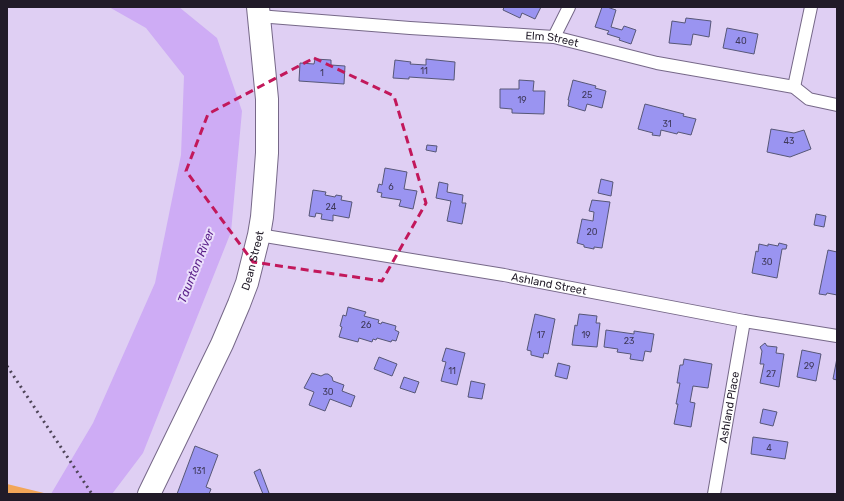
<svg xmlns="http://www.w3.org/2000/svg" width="844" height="501" viewBox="0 0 844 501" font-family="Rubik,sans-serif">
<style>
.green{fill:#f2a658}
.water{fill:#ceacf5}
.building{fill:#9a94f1;stroke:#575777}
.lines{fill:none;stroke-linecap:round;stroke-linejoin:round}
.street-casing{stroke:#766888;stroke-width:14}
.highway-casing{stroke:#766888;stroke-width:24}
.street{stroke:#fff;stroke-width:12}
.highway{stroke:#fff;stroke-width:22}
.rail{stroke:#4d4457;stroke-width:3;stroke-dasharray:2 4;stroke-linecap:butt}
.marked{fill:none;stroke:#c2185b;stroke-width:3;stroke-dasharray:8 5;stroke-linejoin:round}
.labels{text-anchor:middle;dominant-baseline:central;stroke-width:4;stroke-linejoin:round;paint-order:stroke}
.number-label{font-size:9px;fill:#3f395a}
.street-label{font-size:11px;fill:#211b28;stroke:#eadefb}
.water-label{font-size:12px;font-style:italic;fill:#5c228a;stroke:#eadefb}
</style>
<rect width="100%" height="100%" fill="#dfcff3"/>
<!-- green -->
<path class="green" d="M7,484L48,494H7Z"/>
<!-- water -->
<path class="water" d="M109,7H179L217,38L242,111L231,232L143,453L112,494H51L93,423L155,283L181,155L184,76L146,28Z"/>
<!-- building -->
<path class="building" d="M504,7H541L535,19L522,13L520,18L503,10Z
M602,7H607L616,10L611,27L622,30L624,26L636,30L631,44L619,40L620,38L607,34L609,31L595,27Z
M686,18L711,21L709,37L693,34L691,45L669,43L672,21L685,23Z
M727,28L758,34L754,54L723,48Z
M315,59L331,60V65L345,66L344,84L299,81L300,63L314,64Z
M426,59L455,62L454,80L409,77V79L393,78L395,60L411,62L410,64L426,65Z
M519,80L534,81L533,91H545L544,114L512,113V109L500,108V89H519Z
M573,80L596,86L595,88L606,91L602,108L587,104L585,111L568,106L569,100H568Z
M645,104L684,114L683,116L696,119L691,135L678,132L677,134L661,130L660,136L652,135L653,133L638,129Z
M771,129L794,133L804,130L811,149L790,157L767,152Z
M427,145L437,146L436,152L426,150Z
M385,168L407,172L404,189L417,191L413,209L399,206L401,200L381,197L382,193L377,192L379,184L382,185Z
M601,179L613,182L611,196L598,193Z
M439,182L448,184L447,192L463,195L462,203H466L462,224L447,221L451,201L436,198Z
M313,190L326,192L325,195L335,197L336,195L342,196L341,200L352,202L349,218L333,215V221L321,219L322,214L316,213L315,217L309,216Z
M592,200L610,202L602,248L594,247V249L584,247V245L577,243L582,219L593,221L594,212L589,211Z
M816,214L826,216L824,227L814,225Z
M779,243L787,245L786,249H782L777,278L752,273L756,251L758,252L759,244L768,246V244L778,246Z
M828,250L837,252V295L827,293L826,295L819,294Z
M348,307L366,312L364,316L379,320L378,323L381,324L382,322L396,326L395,330L399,332L396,341L392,340L391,342L377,338L376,340L373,339L372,342L359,338L358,342L339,337L342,327L340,326L343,315L346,316Z
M535,314L555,319L548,354L544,353L543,358L531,355V351L527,350Z
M579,314L597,316L596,323H600L597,347L572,345L575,325L577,326Z
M606,330L634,334V331L654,334L651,352L645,351L643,361L630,359L631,354L617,352L618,349L604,347Z
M765,343L767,346L777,347L776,353L784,354L779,387L760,383L764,364H760L762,351L760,347Z
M446,348L465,353L457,385L441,381L446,362L442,361Z
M802,350L821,354L816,381L797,377Z
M379,357L397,364L392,376L374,369Z
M837,358V380L833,379Z
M684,359L712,364L708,388L693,386L690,402L695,403L691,427L674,424L678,404H676L680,383H677L680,365H683Z
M558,363L570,366L567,379L555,376Z
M312,373L321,376L325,374H328L332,377L333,381L344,385L342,391L355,396L351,407L330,399L325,411L309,405L314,392L304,388Z
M404,377L419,382L415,393L400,388Z
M471,381L485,384L482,399L468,397Z
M763,409L777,412L773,426L760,423Z
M753,437L788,442L785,459L751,454Z
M195,446L218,455L206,487L211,489L209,494H177Z
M260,469L269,493L266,494H263L254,472Z"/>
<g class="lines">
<defs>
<g id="street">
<path id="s1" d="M258,16L410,28L554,37L657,63L794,87L809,99L837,105"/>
<path d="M554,37L569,7"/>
<path d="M794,87L811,7"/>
<path id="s2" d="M259,235L504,275L744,321L837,336"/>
<path id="s3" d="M714,494L744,321"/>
</g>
<g id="highway">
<path id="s4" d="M149,494L222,344L239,304L247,283L259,235L262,217L265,180L267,153V99L258,7"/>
</g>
</defs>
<!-- street casing -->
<use href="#street" class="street-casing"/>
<!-- highway casing -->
<use href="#highway" class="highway-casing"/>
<!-- street -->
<use href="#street" class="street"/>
<!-- highway -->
<use href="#highway" class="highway"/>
<!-- rail -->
<path class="rail" d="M7,366L92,494"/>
</g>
<!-- marked area -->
<path class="marked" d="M314,58L394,96L426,203L382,281L253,262L186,171L208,114Z"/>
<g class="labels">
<!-- number labels -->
<g class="number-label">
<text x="741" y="41">40</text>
<text x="424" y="71">11</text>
<text x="322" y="73">1</text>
<text x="587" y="95">25</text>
<text x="522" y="100">19</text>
<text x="667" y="124">31</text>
<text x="789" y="141">43</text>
<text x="391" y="187">6</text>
<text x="331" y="207">24</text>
<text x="592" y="232">20</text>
<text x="767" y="262">30</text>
<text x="366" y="325">26</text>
<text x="541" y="335">17</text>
<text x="586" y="335">19</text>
<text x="629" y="341">23</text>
<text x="809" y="366">29</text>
<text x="452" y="371">11</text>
<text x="771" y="374">27</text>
<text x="328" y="392">30</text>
<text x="769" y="448">4</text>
<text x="199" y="471">131</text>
</g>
<!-- street labels -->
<g class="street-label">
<text stroke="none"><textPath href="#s1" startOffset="295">Elm Street</textPath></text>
<text stroke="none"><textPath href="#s4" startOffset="256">Dean Street</textPath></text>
<text stroke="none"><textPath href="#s2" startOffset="294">Ashland Street</textPath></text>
<text stroke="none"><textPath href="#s3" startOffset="88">Ashland Place</textPath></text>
</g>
<!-- water labels -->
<g class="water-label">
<text transform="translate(196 266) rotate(-68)">Taunton River</text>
</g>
</g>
<!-- border -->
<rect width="844" height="501" fill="none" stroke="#211b28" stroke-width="16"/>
</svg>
